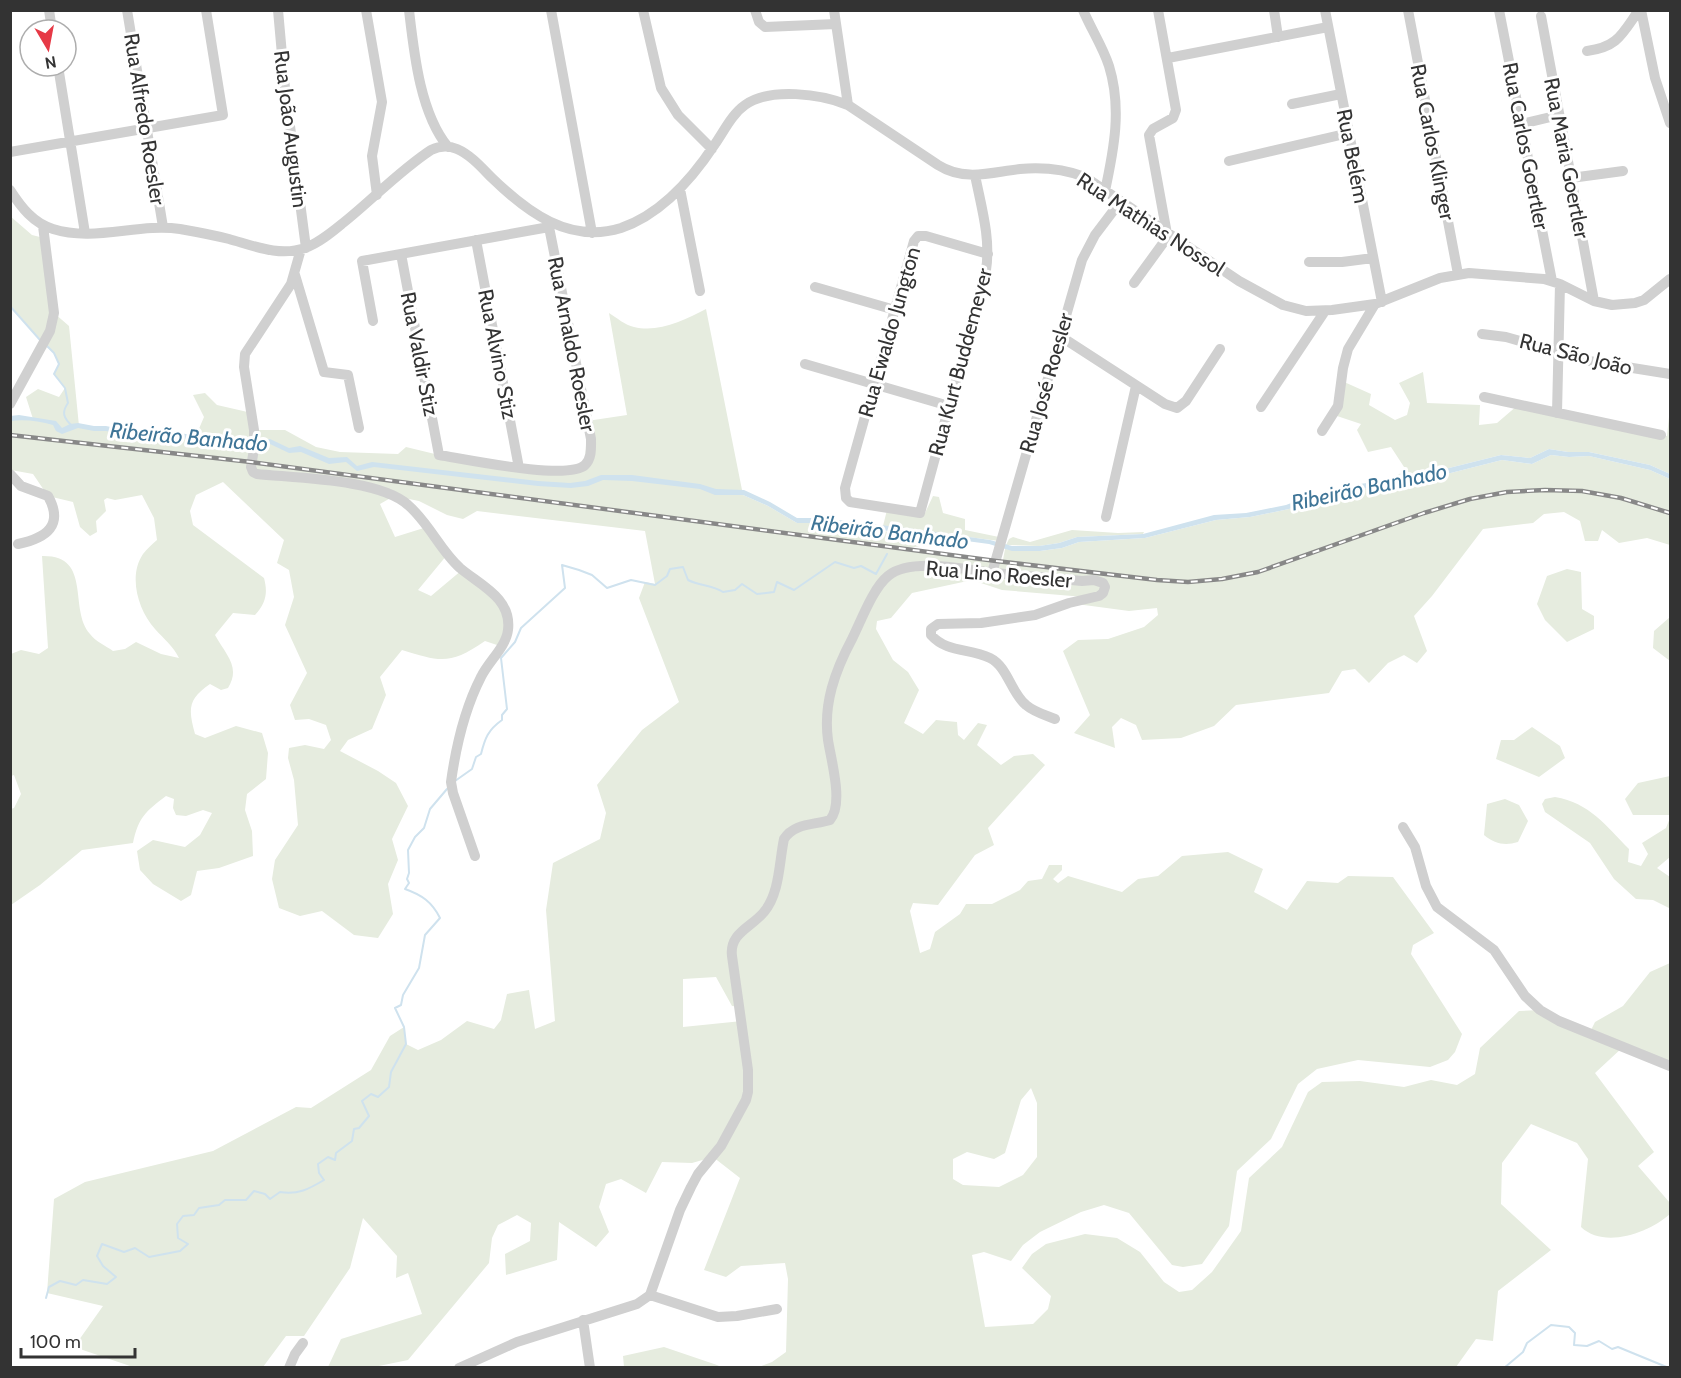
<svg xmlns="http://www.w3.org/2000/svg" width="1681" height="1378" viewBox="0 0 1681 1378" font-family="Cabin,sans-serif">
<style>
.green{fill:#e6ecdf;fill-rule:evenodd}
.water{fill:#cfe2ee}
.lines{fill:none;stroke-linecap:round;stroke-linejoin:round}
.stream{stroke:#cfe2ee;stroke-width:2}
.minor{stroke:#d0d0d0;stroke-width:10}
.rail-casing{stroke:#888;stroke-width:4.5}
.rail{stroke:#fff;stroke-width:2;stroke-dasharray:7;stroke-linecap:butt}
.labels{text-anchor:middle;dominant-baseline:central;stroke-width:6;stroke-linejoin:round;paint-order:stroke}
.street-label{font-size:21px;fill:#333;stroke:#fff}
.water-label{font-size:22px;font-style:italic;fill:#3f7597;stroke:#fff}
</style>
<rect width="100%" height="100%" fill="#fff"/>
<!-- green -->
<path class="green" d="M10,216L32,235L44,238L54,313L69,326L79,426L106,428L151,438H195L204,417L193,395L205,393L217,405L252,413L254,430H285L316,447L340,452L398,454L406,447L439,455L519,468L585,465L587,421L627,415L609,313C617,318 625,325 634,327C659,333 684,320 706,309L743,495L768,506L797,523H822L936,538L926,545L897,550L1053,568L1003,560L1005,549L1040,551L1062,548L1079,542L1145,538L1216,520L1250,517L1289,509L1317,500L1362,489L1423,480L1502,460L1532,464L1551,455L1569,457L1589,456L1650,470L1670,479V545L1647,538L1619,543L1602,530L1598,541H1585L1580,521L1564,512L1544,514L1533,523L1483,529L1432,596L1414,616L1427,651L1417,663L1404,655L1388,663L1369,683L1355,669L1342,671L1329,693L1236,705L1214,726L1181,738L1142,740L1136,725L1121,718L1112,727L1115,748L1074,733L1090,715L1063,651L1078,640L1108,639L1144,627L1158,615L1157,608L1129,611L1069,603L1084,597L1002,590L978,582H963L912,593L891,618L877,621L876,629L893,660L908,672L919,690L904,723L923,734L936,720L957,722L958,735L964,740L978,723L987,725L977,745L1001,765L1014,756L1033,754L1045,765L988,828L994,845L975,855L938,905L913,903L910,911L920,953L930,949L935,932L960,914L966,904H992L1020,890L1028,881L1042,879L1049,865H1062V870L1053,879L1058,883L1068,876L1122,892L1138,879L1158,876L1182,856L1228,852L1263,869L1254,892L1287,910L1307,881L1338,883L1348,876L1393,877L1434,933L1413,945L1411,954L1462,1034L1455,1052L1448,1060L1430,1067L1358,1060L1317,1069L1298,1084L1271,1139L1237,1171L1229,1226L1202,1264L1183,1267L1172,1265L1129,1213L1104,1205L1081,1212L1040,1232L1023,1245L1011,1261L984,1252L972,1255L985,1327L1033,1324L1048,1309L1051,1296L1022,1268L1032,1254L1046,1244L1085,1234L1117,1238L1140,1252L1164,1282L1179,1292L1192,1290L1212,1272L1241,1231L1249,1178L1282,1147L1308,1092L1322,1082L1360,1081L1404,1087L1431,1080L1457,1085L1475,1074L1480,1048L1519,1011L1540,1010L1589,1034L1595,1022L1623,1006L1650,972L1670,963V1066L1623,1047L1595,1073L1654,1152L1638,1166L1670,1203V1214C1649,1233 1604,1249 1581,1227L1588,1159L1577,1143L1531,1124L1502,1163L1501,1204L1551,1250L1498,1291L1493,1341L1476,1339L1456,1367H759L772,1362L786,1352L788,1279L785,1263L741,1266L726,1277L704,1270L740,1178L713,1157L692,1163L662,1162L646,1193L621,1179L606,1184L599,1207L609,1232L596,1247L559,1222L557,1260L506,1275L505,1254L530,1241L531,1223L517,1215L498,1225L492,1238L489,1263L408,1360L374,1367H328L341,1339L422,1314L408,1273L396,1278L397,1256L363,1218L350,1268L304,1336H286L263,1367H133L74,1347L103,1306L47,1293L54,1199L85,1182L213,1151L296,1107L311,1108L371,1070L390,1036L404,1027L406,1044L418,1050L441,1040L467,1021L494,1029L501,1020L507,994L529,990L535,1029L555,1021L546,910L553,863L600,839L606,813L597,785L642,730L679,702L639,598L645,582L655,584L645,531L477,511L463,519L447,515L419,501L394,496L380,504L395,537L427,527L447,555L418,590L431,596L462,570L495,595L507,616L500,646L485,641C450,665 441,662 402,650L380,677L386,695L372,729L348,740L340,751L378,771L396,783L408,806L392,839L398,860L388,884L393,914L378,938L354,935L322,911L300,916L279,908L272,879L275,860L298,825L294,780L288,758L289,748L305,745L324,749L331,740L326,725L309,719L295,720L290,705L307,673L285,625L294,597L289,570L277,563L284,540L223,482L196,495L190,511L193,525L264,578C268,593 266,603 255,615L233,613L215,635C226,655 241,667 228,688L221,690L210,684C188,699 188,709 195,734L205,738L236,726L262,733L268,753L266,779L247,794L245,810L252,831L253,856L219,868L197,871L191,895L181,901L153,884L140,870L137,851L153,840L185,847L200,835L212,813L203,810L186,816L176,815L173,808L174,799L166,796C146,811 138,818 133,843L82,850L40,885L11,905V809L14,808L21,794L14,775L11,776V654L21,650L39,654L48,648L42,556C93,555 68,609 90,634C95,641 106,646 113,651L125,649L136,642L161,654L179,658C173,646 164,639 155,629C138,610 128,576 143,554C147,549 152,544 157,540L154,518L142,495L115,500L107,498L104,500L106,511L96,521L97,532L90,536L80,527L73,502L48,496L33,474L11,470V419H33L26,397L38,389L59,397L65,388L54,374L59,364L54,353L41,342L11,306ZM716,977L732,1006L740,1007L742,1021L683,1027V979ZM1031,1088L1037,1103V1157L1023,1175L999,1187L963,1185L953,1179V1159L967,1152L994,1159L1005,1153L1021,1100Z
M1423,372L1427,403L1480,405L1479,425L1497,423L1518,405L1667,436L1670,407V474L1650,465L1589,452H1568L1549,449L1530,458L1501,455L1421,475L1389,480L1406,470L1391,447L1368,452L1357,430L1361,424L1334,415L1342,381L1371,394L1369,405L1395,420L1407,415L1410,403L1399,383Z
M933,496L939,497L943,513L965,519V530L999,537V541L883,526L887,510L925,513Z
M1072,530L1118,533L1144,532L1143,534L1077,537L1059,543L1039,546L1006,545L1009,539L1013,537L1030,542Z
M1567,569L1581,572L1582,609L1594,616V629L1567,642L1545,620L1537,604L1547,576Z
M1670,617V661L1653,648L1654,631Z
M1532,727L1560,746L1565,758L1539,777L1496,759L1501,740H1514Z
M1670,776V815H1633L1625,799L1638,783Z
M1555,797C1590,803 1605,825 1629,849L1628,862L1641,866L1648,854L1642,843L1666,828L1670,818V857L1657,868L1670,877V914L1669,908L1653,900L1636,899L1614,879L1590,843L1545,812L1542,804L1545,799Z
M1505,799L1519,805L1528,821L1518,842C1505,846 1495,844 1484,835L1487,804Z
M664,1347L717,1365L721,1367H624L623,1356Z"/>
<!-- water -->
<path class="water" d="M19,415L56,421L62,428L70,424L78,423L94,426H106L150,435L177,433L195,435L206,439L222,437L245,443L270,439L289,448L300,446L329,458L347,457L357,466L372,462L538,481L570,483L585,481L601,475H632L700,484L716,489L744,490L770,502L797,518H821L914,529L990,540L1012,546H1039L1059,543L1077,537L1143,534L1214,515L1246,513L1286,505L1312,495L1360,484L1421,475L1501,455L1530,458L1549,449L1568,452H1589L1650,465L1670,474V479L1650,470L1589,456L1569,457L1551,455L1532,464L1502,460L1423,480L1362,489L1317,500L1289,509L1250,517L1216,520L1145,538L1079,542L1062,548L1040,551H1012L989,544L914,534L822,523H797L768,506L743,495H715L700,489L632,481L603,480L588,486L571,488L538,486L374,467L357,471L346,462L329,464L301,452L289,453L270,444L246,448L222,442L206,444L195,440L177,438L150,440L106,431H94L78,428L62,434L56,431L53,425C39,421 24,419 11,421L10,416Z"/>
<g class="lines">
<!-- stream -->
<path class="stream" d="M10,306L40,340
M47,346L54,353L59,364L54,374L65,388L68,403C61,413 64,418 72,426
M455,781L472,769L476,757L481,754C485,738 488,730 502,720V715L507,709L501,658L515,642L521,628L565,588L562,565L579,570L592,575L607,588L631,580L655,585L667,576L670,569L683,567L688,580C700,586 712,585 723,592L735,590L742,584L757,594L774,592L777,582L794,590L835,562L854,568L861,566L876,574L887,554
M46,1298L49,1287L60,1281L76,1285L83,1280L107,1284L116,1277L103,1266L97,1256L102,1244L124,1252L135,1248L149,1257L180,1251L188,1244L178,1238L177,1224L183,1216L194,1215L199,1208L219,1205L225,1200H246L254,1191L265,1194L270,1199L280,1192C298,1195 309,1189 324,1180L319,1173L318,1164L328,1157L335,1160L336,1153L352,1141L354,1129L359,1128L369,1116L362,1101L371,1094L378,1097L389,1087L391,1072L406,1044L404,1027L395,1008L401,1005L403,995L419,968L425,935L440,918C432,902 422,895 405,889L409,883L407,879L409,873L408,850L415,837L424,828L430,809L447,789
M1504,1368L1523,1352L1527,1343L1551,1325L1569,1327L1575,1333L1574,1345L1587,1346L1599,1341L1612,1349L1618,1347L1669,1368"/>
<!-- minor -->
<path class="minor" d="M49,10L52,30
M127,10L163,227
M278,10L285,88L306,248
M366,10L382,102L372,156L377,195
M409,10C414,53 420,113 448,147
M551,10L592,233
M643,10L661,88L678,115L712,149
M755,10L759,22L765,27L836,24
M834,10L848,105
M1083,10C1091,29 1103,47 1109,66C1122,108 1114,149 1105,191
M1158,10L1176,110L1173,118L1153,129L1149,135L1167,234
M1274,10L1278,37
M1325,10L1382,302
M1408,10L1458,274
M1499,10L1552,281
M1641,10L1655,78L1670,123
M1541,16L1594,301
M1587,51C1618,47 1622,34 1639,10
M1168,58L1328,27
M58,66L85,233
M1292,104L1341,94
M1521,124L1559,115
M10,152L223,115L206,10
M1229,161L1349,133
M975,175C981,206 991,238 986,270L920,513L850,502L846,498L845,488L914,241L918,236H926L988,254
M1571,178L1623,171
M680,189L700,291
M10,190C21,207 33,223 53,229C94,242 138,223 180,229C197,232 213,235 229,239C254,246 280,257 305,248C319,243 332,232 343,223C372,200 399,171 431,150C439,146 448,145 457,149C471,155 482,168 492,178C527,212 569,244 621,228C662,214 692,179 715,144C724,131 732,114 745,105C770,87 821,94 848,105L938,165C965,182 992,172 1020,169C1042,167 1064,169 1085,177L1239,281L1283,305L1306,311L1332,310L1375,304L1440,278L1469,273L1544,279L1560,284L1594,301L1612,305L1635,303L1644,300L1670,279
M476,240L519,468
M301,249L291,284L245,354L244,367L254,430V449L251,467L253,472L257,474C295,478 380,479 408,505C429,523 440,550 460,568C480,585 512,598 508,630C506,647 488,662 481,677C464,710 456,746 451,782L453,793L475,856
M401,254L439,455C465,459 568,481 585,465C592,458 591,448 591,439L549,227L550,222
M1309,262H1342L1373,258
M295,275L324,372L348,375L359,428
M1134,283L1169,235
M815,287L895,310
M373,321L362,261L549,227
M1482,334L1506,337L1589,361L1670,374
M1060,336L1165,404L1177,408L1186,401L1220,349
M805,364L949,406
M1484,397L1661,435
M10,404L50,331L54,313L43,226
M1261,407L1325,311
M1557,413L1560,284
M1322,431L1338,406L1343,368L1348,349L1375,304
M10,474L21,486L48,496C64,525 47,538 18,544
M1106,517L1136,386
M992,573L1082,260L1095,235L1120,202
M1403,827L1415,847L1426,886L1437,907L1494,950L1525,996L1540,1010L1559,1021L1670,1066
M650,1295L718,1317L737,1316L777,1309
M583,1320L590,1368
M289,1368L295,1354L303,1343
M459,1368L517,1342L637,1304L650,1295L680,1210L691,1187L698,1174L721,1146L746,1100L748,1092V1070L732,956C729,933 752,927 764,912C780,893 779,862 784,839C794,823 814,825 830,820C844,804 831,760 828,740C823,704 835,671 852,639C861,621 873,588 888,576C911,557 967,570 995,573C1024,576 1053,578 1082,581L1094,580L1103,583L1105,587L1103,593L1099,596L1069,603L1035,615L981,623L938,624L931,629V635C947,653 969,648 990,658C1008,667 1011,693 1026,705C1034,712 1045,715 1055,719"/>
<defs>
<path id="rail" d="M10,435L251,462L996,561L1157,580L1188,582L1222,579L1258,572L1424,513L1470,499L1507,492L1545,490L1582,491L1621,498L1670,513"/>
</defs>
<!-- rail casing -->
<use href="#rail" class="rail-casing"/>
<!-- rail -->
<use href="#rail" class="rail"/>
</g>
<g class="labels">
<!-- street labels -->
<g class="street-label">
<text transform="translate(145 119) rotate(81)">Rua Alfredo Roesler</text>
<text transform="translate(291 129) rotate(83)">Rua João Augustin</text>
<text transform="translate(1433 142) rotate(79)">Rua Carlos Klinger</text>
<text transform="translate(1526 146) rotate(79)">Rua Carlos Goertler</text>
<text transform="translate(1353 156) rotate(79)">Rua Belém</text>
<text transform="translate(1567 158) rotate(79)">Rua Maria Goertler</text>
<text transform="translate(1151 224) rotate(33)">Rua Mathias Nossol</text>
<text transform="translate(889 332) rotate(-74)">Rua Ewaldo Jungton</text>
<text transform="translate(572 344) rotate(79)">Rua Arnaldo Roesler</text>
<text transform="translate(420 354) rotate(79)">Rua Valdir Stiz</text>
<text transform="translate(498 354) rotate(79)">Rua Alvino Stiz</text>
<text transform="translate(1576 354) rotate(14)">Rua São João</text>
<text transform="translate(960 362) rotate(-75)">Rua Kurt Buddemeyer</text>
<text transform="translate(1046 383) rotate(-74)">Rua José Roesler</text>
<text transform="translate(999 574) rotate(5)">Rua Lino Roesler</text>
</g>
<!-- water labels -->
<g class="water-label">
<text transform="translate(189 437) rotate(5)">Ribeirão Banhado</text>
<text transform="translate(1369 487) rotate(-12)">Ribeirão Banhado</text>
<text transform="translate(890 532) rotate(7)">Ribeirão Banhado</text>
</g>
</g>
<!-- border -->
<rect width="1681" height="1378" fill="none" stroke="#333333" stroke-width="24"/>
<!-- north arrow -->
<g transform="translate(48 48) rotate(170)"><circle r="28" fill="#ffffff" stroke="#adadad" stroke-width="1.5"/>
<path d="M0-4.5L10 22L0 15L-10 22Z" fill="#e63946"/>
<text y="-9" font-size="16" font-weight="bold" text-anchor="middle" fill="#333333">N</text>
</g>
<!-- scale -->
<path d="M21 1348v9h114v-9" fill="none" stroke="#333333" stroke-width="3"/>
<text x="30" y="1348" font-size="18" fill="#333333" stroke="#ffffff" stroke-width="4.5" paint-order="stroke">100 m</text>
</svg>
